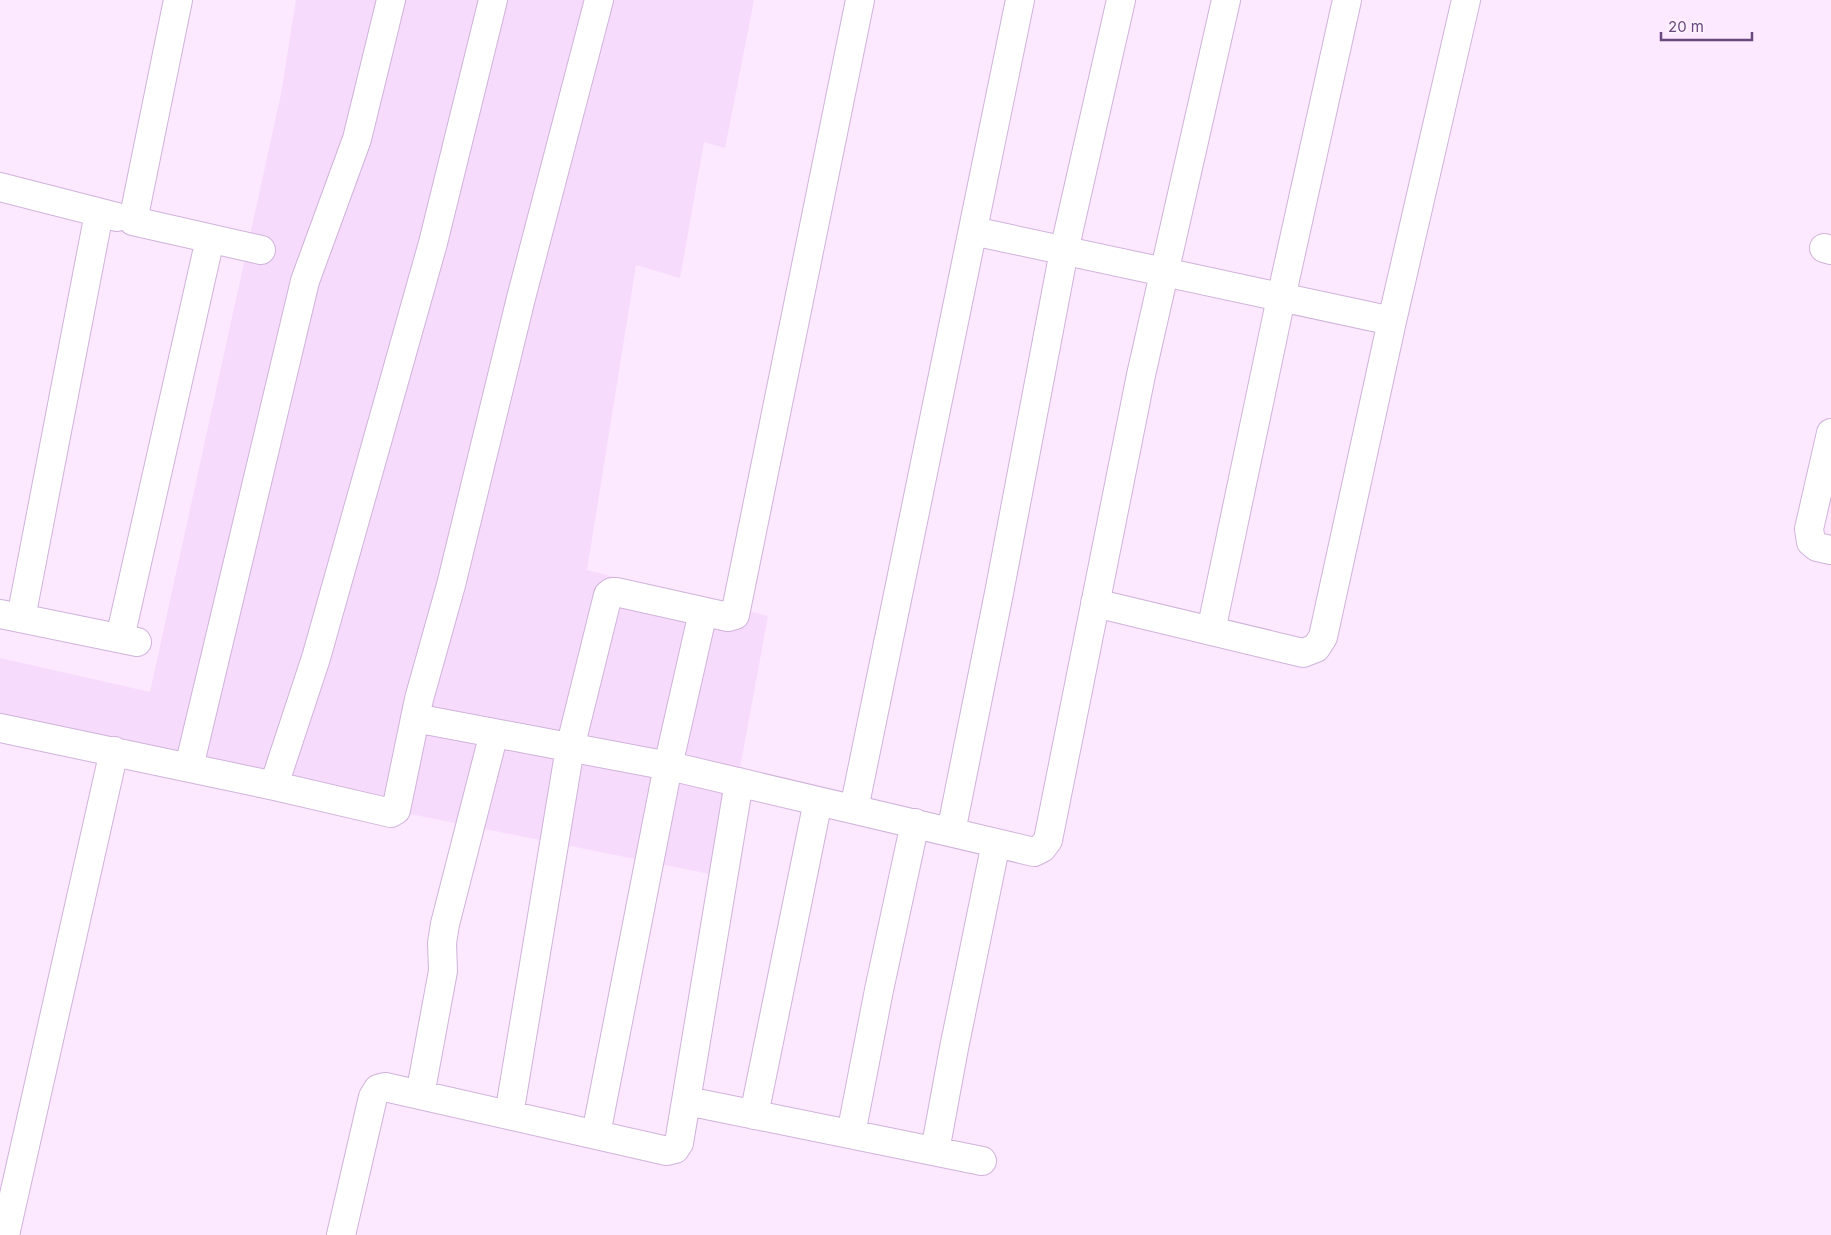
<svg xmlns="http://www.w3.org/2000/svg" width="1831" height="1235" viewBox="0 0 1831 1235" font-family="Inter,sans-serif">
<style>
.residential{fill:#f7dbfc}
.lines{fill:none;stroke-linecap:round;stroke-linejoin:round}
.minor-casing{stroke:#cfb3da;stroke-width:30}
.minor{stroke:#fff;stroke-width:28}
</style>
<rect width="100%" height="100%" fill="#fce8ff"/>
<!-- residential -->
<path class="residential" d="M296,0H754L725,148L704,142L680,278L636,265L587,570L768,616L720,876L0,732V658L150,692L281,94Z"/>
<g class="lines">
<defs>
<path id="minor" d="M178,0L133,221L261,250
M0,187L117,217
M973,231L1392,321
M1824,248L1831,250
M1831,433L1809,529L1811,542L1817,547L1831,550
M1095,603L1303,653L1316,648L1323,637L1392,321L1466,0
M0,614L137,642
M21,618L99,213
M1211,631L1281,298L1347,0
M120,638L210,239
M415,718L674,767L1034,852L1042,848L1048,840L1141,375L1226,0
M0,728L275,786L391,813L396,810L419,699L451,585L521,298L599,0
M189,767L305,281L357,139L391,0
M274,785L316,658L433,243L493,0
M854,809L1020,0
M951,832L999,593L1064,251L1121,0
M420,1095L443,971L442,943L445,924L494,733
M687,1101L982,1161
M509,1115L570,748L608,595L612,592H616L728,617L735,615L860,0
M754,1115L818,801
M596,1134L668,766L703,612
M851,1134L879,990L915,823
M935,1151L954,1048L996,843
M5,1235L114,751
M341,1235L373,1097L378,1089L385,1087L667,1151L675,1149L679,1143L739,782"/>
</defs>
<!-- minor casing -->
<use href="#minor" class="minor-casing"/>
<!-- minor -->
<use href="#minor" class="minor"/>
</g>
<!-- scale -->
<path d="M1661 32v8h91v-8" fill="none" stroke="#69487d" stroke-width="2.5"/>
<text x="1668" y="32" font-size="15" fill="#69487d" stroke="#fdf1ff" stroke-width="4" paint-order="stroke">20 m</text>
</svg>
